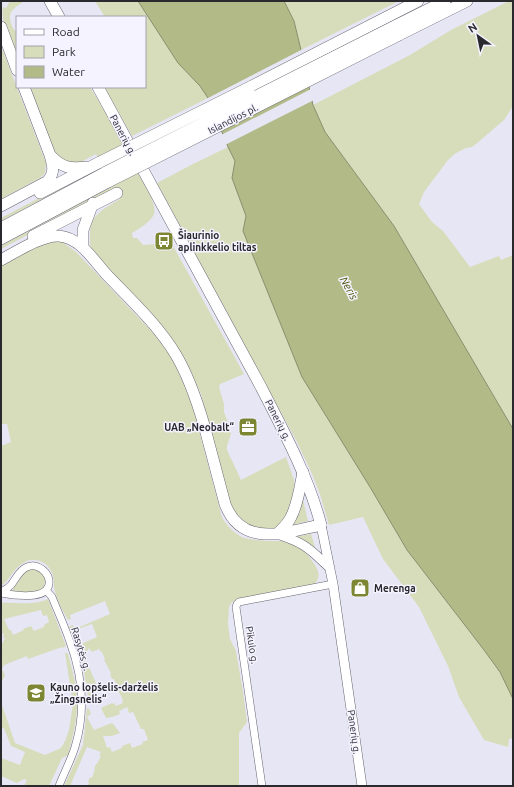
<svg xmlns="http://www.w3.org/2000/svg" width="514" height="787" viewBox="0 0 514 787" font-family="Ubuntu,sans-serif">
<style>
.green{fill:#d7ddbb;fill-rule:evenodd}
.water{fill:#b2ba88;stroke:#898e6d}
.pier{fill:#e7e6f4}
.lines{fill:none;stroke-linecap:round;stroke-linejoin:round}
.minor-casing{stroke:#656470;stroke-width:8}
.secondary-casing{stroke:#656470;stroke-width:10}
.primary-casing{stroke:#656470;stroke-width:12}
.trunk-casing{stroke:#656470;stroke-width:12}
.minor{stroke:#fff;stroke-width:7}
.secondary{stroke:#fff;stroke-width:9}
.primary{stroke:#fff;stroke-width:11}
.trunk{stroke:#fff;stroke-width:11}
.trunk-bridge-casing{stroke:#656470;stroke-width:12;stroke-linecap:butt}
.trunk-bridge{stroke:#fff;stroke-width:11}
.labels{text-anchor:middle;dominant-baseline:central;stroke-width:3;stroke-linejoin:round;paint-order:stroke}
.street-label{font-size:10px;fill:#29292e;stroke:#f4f3ff}
.poi-label{font-size:10px;font-weight:bold;fill:#29292e;stroke:#f4f3ff;text-anchor:start}
.water-label{font-size:11px;font-style:italic;fill:#4c5300;stroke:#f4f3ff}
</style>
<rect width="100%" height="100%" fill="#e7e6f4"/>
<!-- green -->
<path class="green" d="M10,1H24C14,9 6,11 12,26C13,29 16,31 17,34C19,40 17,53 17,59C12,44 0,23 3,7L6,8Z
M95,1H138L178,63L200,86L208,98L132,136L104,87H145V17H105Z
M284,1H399L301,50L294,21Z
M509,1H513V106L504,120L476,144L472,147L466,148L456,153L448,160L424,192L419,204L432,222L443,231L470,267L499,256L501,260L513,255V429L394,226L325,132L313,105L410,55L451,30Z
M1,46L46,163L45,173L40,178L1,199Z
M28,87H90L105,112L150,195C157,212 157,215 143,226C139,228 136,231 132,233L133,238H137L143,245L168,243L172,244L244,374L220,384L219,387L224,404V412L229,425L231,434L227,446V450L241,480L286,457L294,480L295,493L292,508L281,525L273,529L266,530L245,525L231,510L201,394L191,372L182,354L91,251C90,245 90,241 90,235C90,214 104,209 120,199L115,189L1,249V246L113,186L103,167L1,221V218L102,165L96,154L81,162L68,163L54,154Z
M228,147L235,161L232,178L246,216L243,231L302,377L370,487L407,550L484,650L500,672L513,699V738L509,739L508,747L484,740L459,697L448,666L419,607L383,559L363,517L329,525L320,494L312,474L297,442L157,183L191,165Z
M61,241L76,252L160,340L176,365L193,408L220,510C221,514 222,519 225,522C229,528 237,535 244,538C248,539 252,539 256,540C264,541 271,541 278,541C296,541 306,551 315,565C320,574 320,578 314,585L242,599L232,602L229,607L228,624L230,639L236,651L243,692L247,722L239,733V786H88L89,783L88,782L90,777L92,778L95,769H94L96,764H97L101,756L99,755L101,752L87,747L70,786H64L83,745L87,708L89,709L91,714L87,717L94,730L112,723L114,725L120,733L112,736H103L107,748L110,747L112,752L122,748V746L130,743L132,748L143,744L142,742L148,740L144,729H141L133,712L129,713L127,707L119,711L120,714L112,717L106,718L101,708L112,703L113,704L114,703L116,706L123,703L122,701L123,700L119,692H118L116,687L117,686L114,679H112L110,674L111,673L104,660L105,659L102,652H101L99,649L92,652L89,648L86,653L85,658L99,690L89,698L88,697L84,672L77,648L81,644L97,637L92,624L75,630L77,634L72,636L69,627L73,625L75,629L110,614L105,601L70,615L71,619L68,620C64,613 57,600 55,592C53,585 55,577 51,571C46,561 34,557 25,562C14,567 10,580 1,586V446L11,442L7,424H1V407L2,406L1,404V264L45,242Z
M302,496L308,521L288,526Z
M311,534L316,551L295,537Z
M35,569C36,569 40,570 41,571C47,576 46,587 40,591C32,595 19,593 11,592L24,573L28,570Z
M48,599L66,646L63,648L62,647L28,659L27,656L4,665L2,669L5,675L1,684V646L5,638L3,637L4,634L1,633V603C18,602 31,606 48,599ZM41,610L43,616L47,615L49,622L44,625V627L34,631L31,626L23,629L24,630L13,635L11,630H9L4,619Z
M65,653H67L68,654C72,669 76,682 77,697C78,716 73,737 68,755L62,758L49,786H24L27,780L24,779L17,783L1,776V758L20,765L25,752L11,746L4,728L1,729V702L15,743L45,755L61,748L65,741L69,730L73,704Z"/>
<!-- water -->
<path class="water" d="M138,1H284L294,21L301,50L313,105L325,132L394,226L513,429V699L500,672L484,650L407,550L370,487L302,377L243,231L246,216L232,178L235,161L228,147L208,98L200,86L178,63Z"/>
<!-- pier -->
<path class="pier" d="M303,49L306,62L211,110L206,99Z
M311,89L314,100L225,145L221,135Z"/>
<g class="lines">
<defs>
<path id="minor" d="M46,590L52,597C58,612 65,627 70,642C83,677 86,711 75,747C71,760 64,773 59,786
M1,592C5,590 8,588 11,585C16,579 19,570 27,567C40,561 56,579 46,590C39,599 11,595 1,593
M262,786L236,607L237,604L239,602L333,584"/>
<path id="secondary" d="M321,525L333,584L362,786
M277,534C286,537 295,540 303,545C313,551 321,560 330,568"/>
<path id="primary" d="M50,1L59,17
M98,87L261,387C284,432 308,476 321,525"/>
<path id="trunk" d="M395,26L445,1
M1,27L17,70
M399,35L467,1
M250,87L418,1
M50,155C62,168 70,169 87,167
M40,193L100,162
M1,206L48,181C55,172 53,166 50,155L24,87
M1,228L106,172
M33,236L117,193
M1,239L110,181
M83,247V230L93,203
M1,260C16,252 42,235 59,236C81,238 93,260 107,275C131,300 158,325 176,355C189,377 197,401 204,425C211,451 218,478 225,504C242,549 286,532 321,525
M277,534C282,529 288,524 291,517C298,504 300,487 303,472"/>
</defs>
<!-- minor casing -->
<use href="#minor" class="minor-casing"/>
<!-- secondary casing -->
<use href="#secondary" class="secondary-casing"/>
<!-- primary casing -->
<use href="#primary" class="primary-casing"/>
<!-- trunk casing -->
<use href="#trunk" class="trunk-casing"/>
<!-- minor -->
<use href="#minor" class="minor"/>
<!-- secondary -->
<use href="#secondary" class="secondary"/>
<!-- primary -->
<use href="#primary" class="primary"/>
<!-- trunk -->
<use href="#trunk" class="trunk"/>
<defs>
<path id="trunk-bridge" d="M100,162L250,87
M106,172L395,26
M110,181L399,35"/>
</defs>
<!-- trunk-bridge casing -->
<use href="#trunk-bridge" class="trunk-bridge-casing"/>
<!-- trunk-bridge -->
<use href="#trunk-bridge" class="trunk-bridge"/>
</g>
<!-- icons -->
<defs>
<symbol id="bus-square" viewBox="-11 -11 22 22"><rect x="-9" y="-9" width="18" height="18" rx="4" fill="#7d8733" stroke="#f4f3ff"/><path d="M-5-6H5V4H4V6H2V4H-2V6H-4V4H-5ZM-3.5-4V0h7V-4ZM-3.5 1.2v1.5H-2V1.2ZM2 1.2v1.5H3.5V1.2Z" fill="#fff"/></symbol>
<symbol id="office-square" viewBox="-11 -11 22 22"><rect x="-9" y="-9" width="18" height="18" rx="4" fill="#7d8733" stroke="#f4f3ff"/><path d="M-6-3h4V-5.5h4V-3h4V5H-6ZM-1-4.5V-3h2v-1.5ZM-6 0V1H6V0Z" fill="#fff"/></symbol>
<symbol id="shop-square" viewBox="-11 -11 22 22"><rect x="-9" y="-9" width="18" height="18" rx="4" fill="#7d8733" stroke="#f4f3ff"/><path d="M-5-2.5h2.3a2.7 3.5 0 0 1 5.4 0H5L5.5 6h-11ZM-1.5-2.5h3a1.5 2.3 0 0 0-3 0Z" fill="#fff"/></symbol>
<symbol id="school-square" viewBox="-11 -11 22 22"><rect x="-9" y="-9" width="18" height="18" rx="4" fill="#7d8733" stroke="#f4f3ff"/><path d="M0-5L7-2L0 1L-7-2ZM-4 1L0 2.5L4 1V4Q0 6-4 4Z" fill="#fff"/></symbol>
</defs>
<g fill-rule="evenodd">
<use href="#bus-square" x="153" y="230" width="22" height="22"/>
<use href="#office-square" x="237" y="416" width="22" height="22"/>
<use href="#shop-square" x="349" y="577" width="22" height="22"/>
<use href="#school-square" x="25" y="682" width="22" height="22"/>
</g>
<g class="labels">
<!-- street labels -->
<g class="street-label">
<text transform="translate(233 119) rotate(-27)">Islandijos pl.</text>
<text transform="translate(123 135) rotate(62)">Panerių g.</text>
<text transform="translate(278 420) rotate(63)">Panerių g.</text>
<text transform="translate(252 645) rotate(81)">Pikulo g.</text>
<text transform="translate(81 649) rotate(73)">Rasytės g.</text>
<text transform="translate(354 732) rotate(82)">Panerių g.</text>
</g>
<!-- poi labels -->
<g class="poi-label">
<text x="178" y="235">Šiaurinio<tspan x="178" dy="12">aplinkkelio tiltas</tspan></text>
<text x="234" y="427" text-anchor="end">UAB „Neobalt“</text>
<text x="374" y="588">Merenga</text>
<text x="50" y="687">Kauno lopšelis-darželis<tspan x="50" dy="12">„Žingsnelis“</tspan></text>
</g>
<!-- water labels -->
<g class="water-label">
<text transform="translate(349 288) rotate(61)">Neris</text>
</g>
</g>
<!-- border -->
<rect width="514" height="787" fill="none" stroke="#29292e" stroke-width="4"/>
<!-- legend -->
<rect x="16" y="16" width="130" height="72" fill="#f4f3ff" stroke="#a3a2ab"/>
<rect x="24" y="29" width="20" height="6" fill="#ffffff" stroke="#a3a2ab"/>
<text x="52" y="36" font-size="12" fill="#29292e">Road</text>
<rect x="24" y="46" width="20" height="12" fill="#d7ddbb" stroke="#a3a2ab"/>
<text x="52" y="56" font-size="12" fill="#29292e">Park</text>
<rect x="24" y="66" width="20" height="12" fill="#b2ba88" stroke="#a3a2ab"/>
<text x="52" y="76" font-size="12" fill="#29292e">Water</text>
<!-- north arrow -->
<g transform="translate(478 36) rotate(327)" stroke="#f4f3ff" stroke-width="3" paint-order="stroke">
<path d="M0-3L7 15L0 10L-7 15Z" fill="#29292e"/>
<text y="-6" font-size="11" font-weight="bold" text-anchor="middle" fill="#29292e">N</text>
</g>
</svg>
